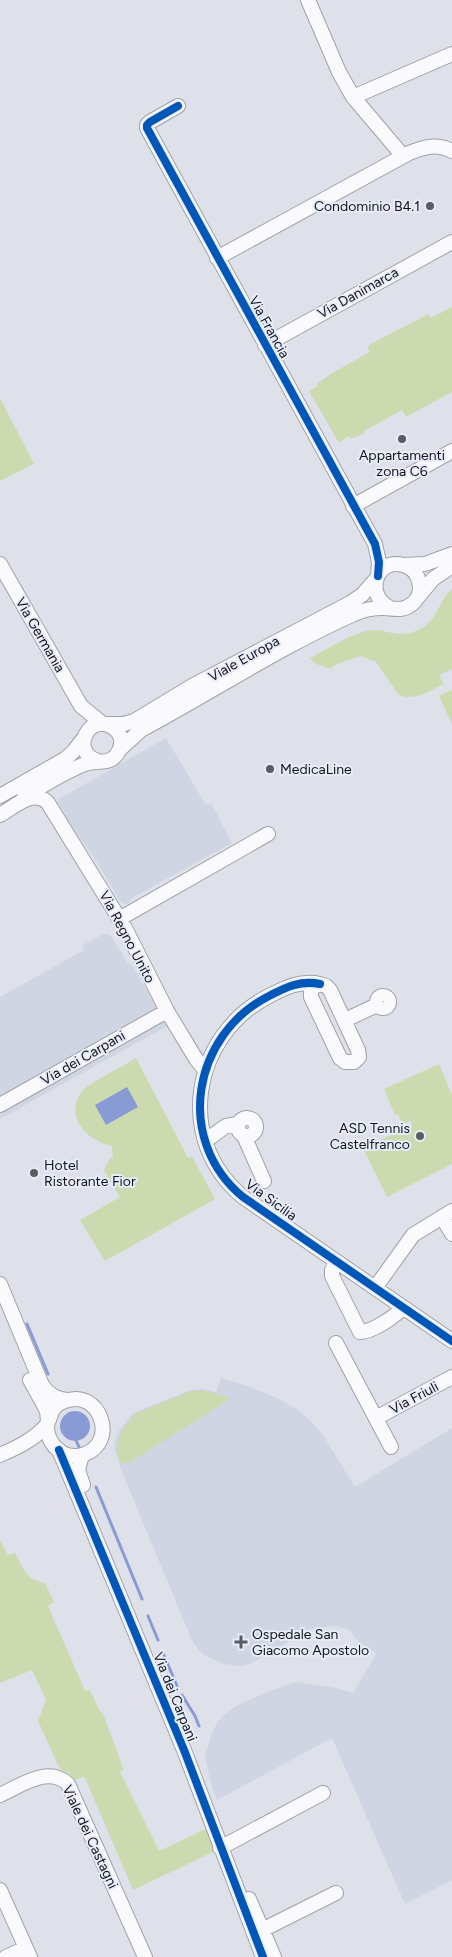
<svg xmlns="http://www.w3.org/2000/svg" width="452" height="1957" viewBox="0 0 452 1957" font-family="Figtree,sans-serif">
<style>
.built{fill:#d0d5e4}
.green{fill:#ccdab0}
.water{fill:#899bd5}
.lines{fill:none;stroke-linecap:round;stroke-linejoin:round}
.stream{stroke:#899bd5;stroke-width:3}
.minor-casing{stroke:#a0a2a8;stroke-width:16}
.minor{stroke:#fafafc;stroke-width:14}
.cycleway-casing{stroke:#e7ecfb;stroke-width:11}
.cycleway{stroke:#0057b8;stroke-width:8}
.poi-dot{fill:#5a5c62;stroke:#e7ecfb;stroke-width:2}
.labels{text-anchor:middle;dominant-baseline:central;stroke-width:4;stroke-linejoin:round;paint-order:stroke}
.poi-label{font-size:14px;fill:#13151a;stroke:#e7ecfb;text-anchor:start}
.street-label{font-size:14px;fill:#13151a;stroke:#e7ecfb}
</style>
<rect width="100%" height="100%" fill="#dee1e9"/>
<!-- built -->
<path class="built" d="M166,738L206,805L211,803L232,843L132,898L128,904H124L120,901L95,859L70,824L57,800Z
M103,934H109L112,937L127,962L132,965L167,1026L0,1119V997L84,950L83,945Z
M221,1378L245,1385L277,1398L298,1410L311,1421L323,1435L355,1487L452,1428V1880L405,1904L332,1738L217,1800L211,1784L205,1756L212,1733L217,1723L225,1714L236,1706L272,1690L296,1682L336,1688L353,1693L377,1653L361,1644L348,1629L334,1626L311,1629L250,1664L239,1666L223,1664L204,1655L197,1648L191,1638L122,1472L115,1451V1442L118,1432L133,1413L191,1390L203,1389L216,1392Z"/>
<!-- green -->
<path class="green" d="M452,307V392L406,417L402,410L364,431V433L354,438L353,437L351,439L349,436L339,443L309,391L318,386L317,384L332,373L370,352L367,346L429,314L431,318Z
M0,398L34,464L0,481Z
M452,589V669L439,675L444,684C431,690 411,703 398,694L376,662L361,656L337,664L330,669L314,663L310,658C327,649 348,636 366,631C385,626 398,642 422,628C438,619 439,600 452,589Z
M452,690V724L439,696Z
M136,1058L188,1158L192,1156L215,1199L105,1261L80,1220L120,1197L104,1170L109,1160L113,1157L112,1146C93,1142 71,1126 76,1103C77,1099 80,1093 83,1090C95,1080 122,1067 136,1058Z
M439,1064L452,1095V1164L387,1197L363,1148L412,1125L410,1121L403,1124L398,1114L395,1115L384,1089Z
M201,1390L232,1398L129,1463H121C111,1445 122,1428 135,1414L191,1391Z
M0,1540L8,1555L15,1553C24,1569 25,1579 45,1583L54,1602L48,1606L85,1691L90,1690L100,1712L102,1711L124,1770L120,1772L159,1851L206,1829L215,1851L133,1890L85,1778L83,1777L75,1780L69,1773L60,1769L38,1721L46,1700L32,1670L0,1683Z"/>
<!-- water -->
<path class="water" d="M127,1087L138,1107L106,1125L95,1105Z
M60 1426a15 15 0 1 1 30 0a15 15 0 1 1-30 0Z"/>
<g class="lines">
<!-- stream -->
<path class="stream" d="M27,1324L48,1374
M75,1438L79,1447
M96,1487L142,1599
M148,1616L158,1640
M163,1653L177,1686
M182,1695L195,1716L199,1726"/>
<defs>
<path id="minor" d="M308,0L339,72L353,97L403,156
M353,97L452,54
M178,106L150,122L147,125V128L375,544L379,562L378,576
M217,258L409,153C424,147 437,143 452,151
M265,345L452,242
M353,506L452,451
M0,564L81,706L103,724
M403,565L425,564L452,554
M418,597L433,579L452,566
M105,724H124L134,721L192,686L350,603L362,595L376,579
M120,749L141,730C212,692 280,647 354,614C363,610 373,608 383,608C394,608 402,612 412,604C426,593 420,569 403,565C375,557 363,598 393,609
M0,796L65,759L73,752L84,738
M24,797C44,785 64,772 85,764C94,760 104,764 112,759C118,755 122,747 121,739C120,734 117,730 112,727C89,712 69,752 98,761
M0,815C14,807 34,788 48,803L125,928L167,1011L196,1059L205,1070
M119,919L268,834
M320,984C301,980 286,987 269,996C192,1035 174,1140 243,1197L452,1341
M320,984L326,986L330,990L358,1050L359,1057L354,1062H345L340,1058L311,997V989Z
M377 1002a6 6 0 1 1 12 0a6 6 0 1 1-12 0Z
M345,1020L377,1005
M0,1105L167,1011
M238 1127a9 9 0 1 1 18 0a9 9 0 1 1-18 0Z
M244,1136L264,1181
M205,1141L226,1126L238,1124
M442,1217L452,1234
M337,1262L332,1270V1276L360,1332C372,1332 395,1317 403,1307
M0,1284L42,1385C48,1394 57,1400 68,1400
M375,1288L413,1235L452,1211
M336,1343L391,1447
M30,1380L47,1411L48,1421
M376,1418L452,1377
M59,1450L184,1750L263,1957
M0,1455C16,1448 33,1440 45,1427C53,1417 48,1407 65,1401C99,1388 119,1441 85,1454C65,1462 46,1445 47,1424
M82,1455L78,1470L83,1485
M0,1795C20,1786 48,1765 68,1784L145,1957
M220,1848L323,1793
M0,1890L30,1957
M249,1899L274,1957
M254,1934L336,1893
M6,1957L26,1948"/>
</defs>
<!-- minor casing -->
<use href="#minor" class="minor-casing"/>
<!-- minor -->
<use href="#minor" class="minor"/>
<defs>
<path id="cycleway" d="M178,106L150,122L147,125V128L375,544L379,562L378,576
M320,984C301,980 286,987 269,996C192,1035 174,1140 243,1197L452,1341
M59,1450L184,1750L263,1957"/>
</defs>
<!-- cycleway casing -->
<use href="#cycleway" class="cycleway-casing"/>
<!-- cycleway -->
<use href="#cycleway" class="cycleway"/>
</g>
<!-- markers -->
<g class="poi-dot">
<circle cx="430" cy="206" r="5"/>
<circle cx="402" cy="439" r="5"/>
<circle cx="270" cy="769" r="5"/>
<circle cx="420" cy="1136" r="5"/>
<circle cx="34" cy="1173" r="5"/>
<path d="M238.5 1634.5h5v5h5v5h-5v5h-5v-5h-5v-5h5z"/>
</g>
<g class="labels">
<!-- poi labels -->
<g class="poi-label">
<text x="420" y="206" text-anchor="end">Condominio B4.1</text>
<text x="402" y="455" text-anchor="middle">Appartamenti<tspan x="402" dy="16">zona C6</tspan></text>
<text x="280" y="769">MedicaLine</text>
<text x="410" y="1128" text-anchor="end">ASD Tennis<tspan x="410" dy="16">Castelfranco</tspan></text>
<text x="44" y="1165">Hotel<tspan x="44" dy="16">Ristorante Fior</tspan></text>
<text x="252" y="1634">Ospedale San<tspan x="252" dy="16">Giacomo Apostolo</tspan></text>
</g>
<!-- street labels -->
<g class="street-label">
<text transform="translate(358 293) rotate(-29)">Via Danimarca</text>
<text transform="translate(269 327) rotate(61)">Via Francia</text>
<text transform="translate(40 635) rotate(60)">Via Germania</text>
<text transform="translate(244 659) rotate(-29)">Viale Europa</text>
<text transform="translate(127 937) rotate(62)">Via Regno Unito</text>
<text transform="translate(83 1058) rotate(-30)">Via dei Carpani</text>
<text transform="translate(271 1200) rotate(36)">Via Sicilia</text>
<text transform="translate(414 1398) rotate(-28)">Via Friuli</text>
<text transform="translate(175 1697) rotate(68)">Via dei Carpani</text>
<text transform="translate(90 1837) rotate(65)">Viale dei Castagni</text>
</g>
</g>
</svg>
